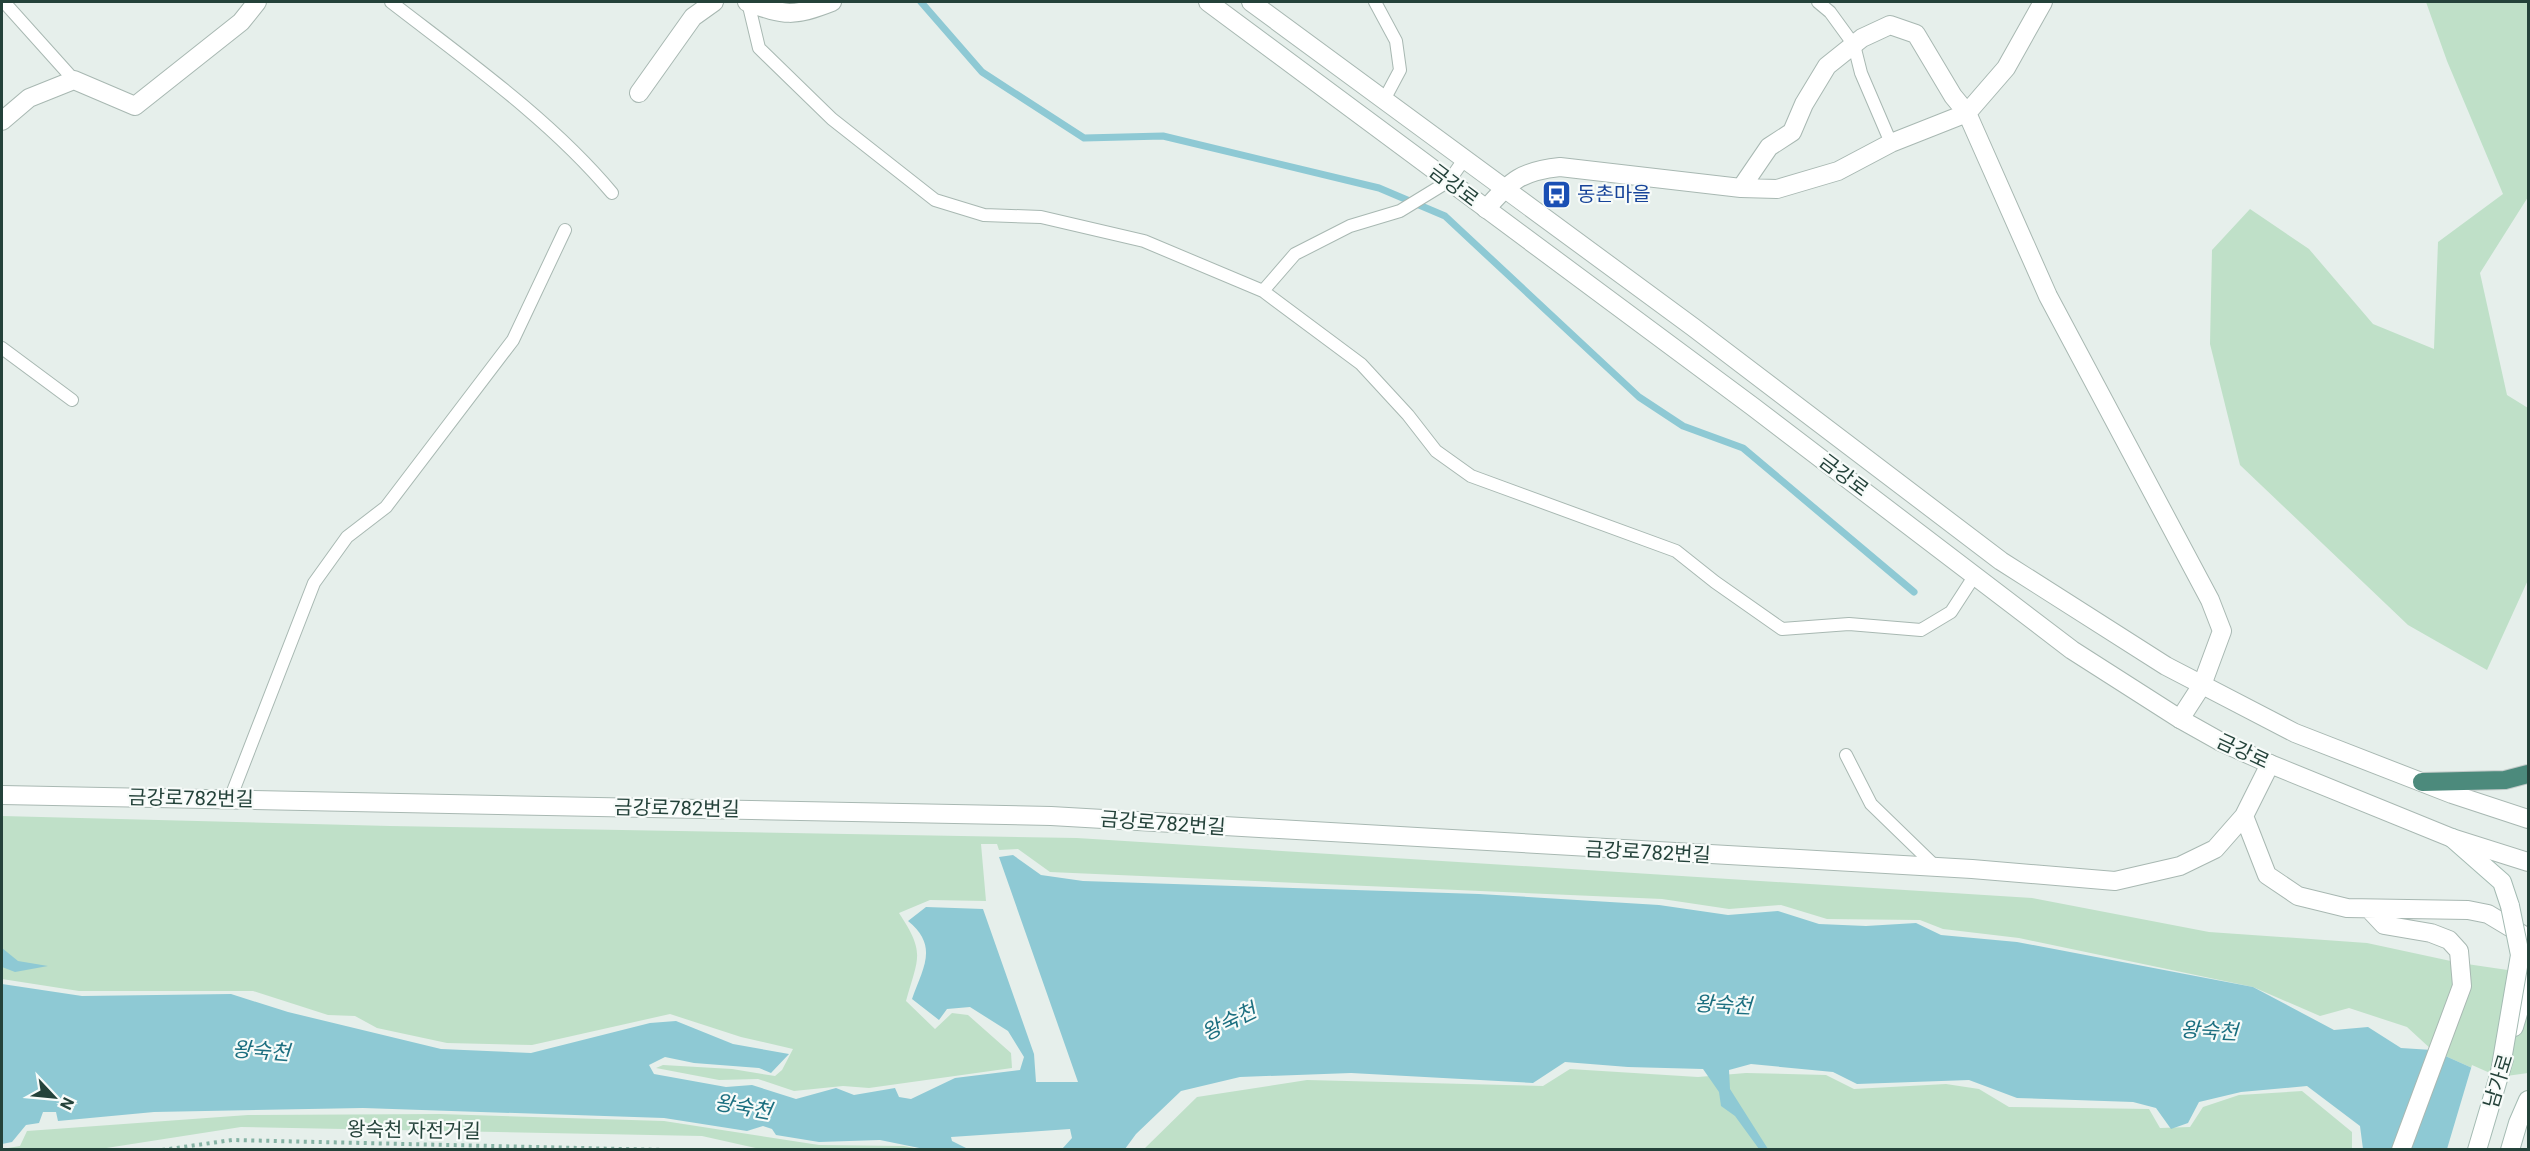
<svg xmlns="http://www.w3.org/2000/svg" width="2530" height="1151" viewBox="0 0 2530 1151" font-family="Roboto,'Noto Sans KR',sans-serif">
<style>
.green{fill:#bfe0c8}
.water{fill:#8ec9d4}
.pier{fill:#e6efeb}
.lines{fill:none;stroke-linecap:round;stroke-linejoin:round}
.stream{stroke:#8ec9d4;stroke-width:7}
.service-casing{stroke:#a8b8b2;stroke-width:14}
.minor-casing{stroke:#a8b8b2;stroke-width:20}
.tertiary-casing{stroke:#a8b8b2;stroke-width:20}
.secondary-casing{stroke:#a4bbb3;stroke-width:20}
.trunk-casing{stroke:#c2cac8;stroke-width:20}
.path{stroke:#86b3a5;stroke-width:4;stroke-dasharray:3 4.5;stroke-linecap:butt}
.service{stroke:#fff;stroke-width:12}
.minor{stroke:#fff;stroke-width:18}
.tertiary{stroke:#fff;stroke-width:18}
.secondary{stroke:#fff;stroke-width:18}
.trunk{stroke:#4c8a7c;stroke-width:18}
.secondary-bridge-casing{stroke:#a4bbb3;stroke-width:20;stroke-linecap:butt}
.secondary-bridge{stroke:#fff;stroke-width:18}
.labels{text-anchor:middle;dominant-baseline:central;stroke-width:4.5;stroke-linejoin:round;paint-order:stroke}
.street-label{font-size:20px;fill:#24423a;stroke:#f7fbf9}
.transit-label{font-size:20px;fill:#164399;stroke:#f7fbf9;text-anchor:start}
.water-label{font-size:21px;font-style:italic;fill:#1c6f80;stroke:#f7fbf9}
</style>
<rect width="100%" height="100%" fill="#e6efeb"/>
<!-- green -->
<path class="green" d="M2426,2H2528V197L2480,273L2507,395L2528,408V580L2487,670L2408,625L2240,465L2210,344L2212,250L2250,209L2309,249L2373,324L2434,349L2438,242L2503,194L2447,61Z
M2,816L390,826L1077,838L2032,898L2209,932L2367,943L2460,963L2528,973V1076L2499,1080L2432,1050L2407,1027L2349,1008L2320,1016L2253,987L2019,938L1943,929L1920,920L1827,919L1781,905L1729,909L1662,899L1050,872L1018,849L999,850L997,844H981L986,901L930,900L899,913C926,954 918,957 906,1001L935,1029L952,1013L968,1015L1011,1053L1012,1068L869,1088L843,1086L794,1091L758,1079L719,1080L656,1068L663,1065L732,1069L775,1076L782,1070L793,1049L741,1037L670,1014L532,1045L447,1043L377,1028L355,1016L328,1015L253,991H79L2,979Z
M1570,1069L1698,1077L1746,1073L1826,1075L1854,1089L1946,1084L1979,1089L2009,1107L2149,1109L2160,1128L2190,1127L2203,1107L2239,1095L2302,1091L2352,1132V1149L1143,1150L1197,1097L1307,1080L1543,1086Z
M440,1114L664,1121L819,1145L904,1146L920,1149H760L702,1136L241,1127L100,1149H2L20,1146L27,1131L248,1115Z"/>
<!-- water -->
<path class="water" d="M1013,855L1041,875L1083,881L1479,894L1659,905L1728,915L1778,911L1819,924L1866,926L1916,923L1941,935L2017,942L2253,987L2334,1030L2368,1027L2401,1048L2432,1050L2499,1080L2480,1101L2455,1150L2363,1149L2360,1126L2307,1086L2241,1092L2199,1102L2188,1123L2171,1129L2156,1108L2133,1102L2017,1098L1969,1080L1857,1084L1833,1072L1751,1064L1729,1070L1730,1089L1768,1149H1759L1735,1116L1721,1106L1719,1092L1703,1069L1628,1067L1565,1062L1533,1083L1351,1073L1240,1077L1181,1091L1136,1134L1125,1149H1062L1072,1138L1070,1129L951,1137L952,1141L968,1149L929,1150L880,1140L819,1142L776,1135L772,1129L763,1126L747,1131L664,1118L363,1108L154,1112L58,1121L56,1112H43L39,1123L26,1125L12,1142L2,1144V984L82,996L231,994L288,1012L441,1049L531,1053L650,1023L676,1021L733,1044L789,1054L771,1073L759,1068L694,1063L665,1057L649,1065L654,1074L726,1087L752,1085L796,1099L836,1088L854,1095L895,1088L899,1097L911,1099L955,1078L1020,1070L1024,1057L1008,1031L970,1007L947,1009L939,1020L912,999C923,968 939,946 908,921L926,907L983,909L1034,1054L1036,1082H1078L999,857Z
M2,948L18,961L48,966L15,972L2,967Z"/>
<!-- pier -->
<path class="pier" d="M2472,1065L2499,1077L2528,1073V1095L2482,1104L2458,1150L2447,1149Z"/>
<g class="lines">
<!-- stream -->
<path class="stream" d="M921,2L982,72L1084,138L1163,136L1379,188L1445,216L1639,397L1683,426L1743,448L1914,592"/>
<defs>
<path id="service" d="M4,2L74,80
M391,2C466,60 551,120 612,193
M748,2L759,48L832,119L935,200L984,215L1041,217L1144,241L1263,291L1361,364L1408,415L1436,451L1471,476L1676,551L1715,582L1782,629L1849,624L1921,630L1951,612L1975,575
M1375,2L1396,41L1400,70L1384,100
M1818,2L1830,12L1854,45L1861,73L1891,143
M1263,291L1295,254L1350,226L1400,211L1449,181L1465,158
M2,348L72,400
M1846,755L1871,804L1936,867
M230,799L314,583L347,537L386,507L513,340L565,230"/>
<path id="minor" d="M747,2C785,16 794,17 832,2
M639,93L693,17L714,2
M2,121L29,98L74,80L135,106L241,22L257,2
M1741,188L1769,147L1792,132L1804,104L1827,66L1862,38L1890,25L1916,34L1953,96L1967,113L2048,296L2210,600L2222,631L2202,685L2180,719
M1486,209C1511,180 1522,171 1560,167L1741,188L1777,189L1838,171L1891,143L1967,113L2006,68L2043,2
M2,795L1051,816L1972,869L2115,881L2180,866L2215,849L2244,816L2270,764
M2244,816L2267,875L2298,896L2347,908L2468,910L2488,914L2528,938
M2369,909L2384,925L2431,933L2449,940L2459,951L2462,986L2401,1150"/>
<path id="tertiary" d="M1208,2L1752,406L2072,650L2180,719L2221,742L2270,764L2452,838L2528,862
M1251,2L1693,327L2001,561L2166,666L2295,733L2452,794L2528,819"/>
<path id="secondary" d="M2452,838L2502,882L2510,906
M2514,1027L2528,979
M2477,1150L2504,1059
M2510,1150L2518,1123L2528,1100"/>
<path id="trunk" d="M2422,782L2505,780L2528,774"/>
</defs>
<!-- service casing -->
<use href="#service" class="service-casing"/>
<!-- minor casing -->
<use href="#minor" class="minor-casing"/>
<!-- tertiary casing -->
<use href="#tertiary" class="tertiary-casing"/>
<!-- secondary casing -->
<use href="#secondary" class="secondary-casing"/>
<!-- trunk casing -->
<use href="#trunk" class="trunk-casing"/>
<!-- path -->
<path class="path" d="M162,1150L232,1140L666,1150"/>
<!-- service -->
<use href="#service" class="service"/>
<!-- minor -->
<use href="#minor" class="minor"/>
<!-- tertiary -->
<use href="#tertiary" class="tertiary"/>
<!-- secondary -->
<use href="#secondary" class="secondary"/>
<!-- trunk -->
<use href="#trunk" class="trunk"/>
<defs>
<path id="secondary-bridge" d="M2500,1072L2520,955L2510,906"/>
</defs>
<!-- secondary-bridge casing -->
<use href="#secondary-bridge" class="secondary-bridge-casing"/>
<!-- secondary-bridge -->
<use href="#secondary-bridge" class="secondary-bridge"/>
</g>
<!-- icons -->
<defs>
<symbol id="bus-square" viewBox="-11 -11 22 22"><rect x="-9" y="-9" width="18" height="18" rx="4" fill="#1a4fb4" stroke="#f7fbf9"/><path d="M-5-6H5V4H4V6H2V4H-2V6H-4V4H-5ZM-3.5-4V0h7V-4ZM-3.5 1.2v1.5H-2V1.2ZM2 1.2v1.5H3.5V1.2Z" fill="#fff"/></symbol>
</defs>
<g fill-rule="evenodd">
<use href="#bus-square" x="1540" y="178" width="33" height="33"/>
</g>
<g class="labels">
<!-- street labels -->
<g class="street-label">
<text transform="translate(1454 185) rotate(37)">금강로</text>
<text transform="translate(1844 475) rotate(37)">금강로</text>
<text transform="translate(2243 751) rotate(25)">금강로</text>
<text transform="translate(191 798) rotate(1)">금강로782번길</text>
<text transform="translate(677 808) rotate(1)">금강로782번길</text>
<text transform="translate(1163 823) rotate(4)">금강로782번길</text>
<text transform="translate(1648 852) rotate(3)">금강로782번길</text>
<text transform="translate(2498 1081) rotate(-73)">남가로</text>
<text transform="translate(414 1130) rotate(1)">왕숙천 자전거길</text>
</g>
<!-- transit labels -->
<g class="transit-label">
<text x="1577" y="194">동촌마을</text>
</g>
<!-- water labels -->
<g class="water-label">
<text transform="translate(1723 1005) rotate(3)">왕숙천</text>
<text transform="translate(1229 1022) rotate(-26)">왕숙천</text>
<text transform="translate(2209 1031) rotate(3)">왕숙천</text>
<text transform="translate(261 1051) rotate(4)">왕숙천</text>
<text transform="translate(743 1107) rotate(10)">왕숙천</text>
</g>
</g>
<!-- border -->
<rect width="2530" height="1151" fill="none" stroke="#24423a" stroke-width="6"/>
<!-- north arrow -->
<g transform="translate(54 1097) rotate(116)" stroke="#f7fbf9" stroke-width="4.5" paint-order="stroke">
<path d="M0-4.5L10 22L0 15L-10 22Z" fill="#24423a"/>
<text y="-9" font-size="16" font-weight="bold" text-anchor="middle" fill="#24423a">N</text>
</g>
</svg>
